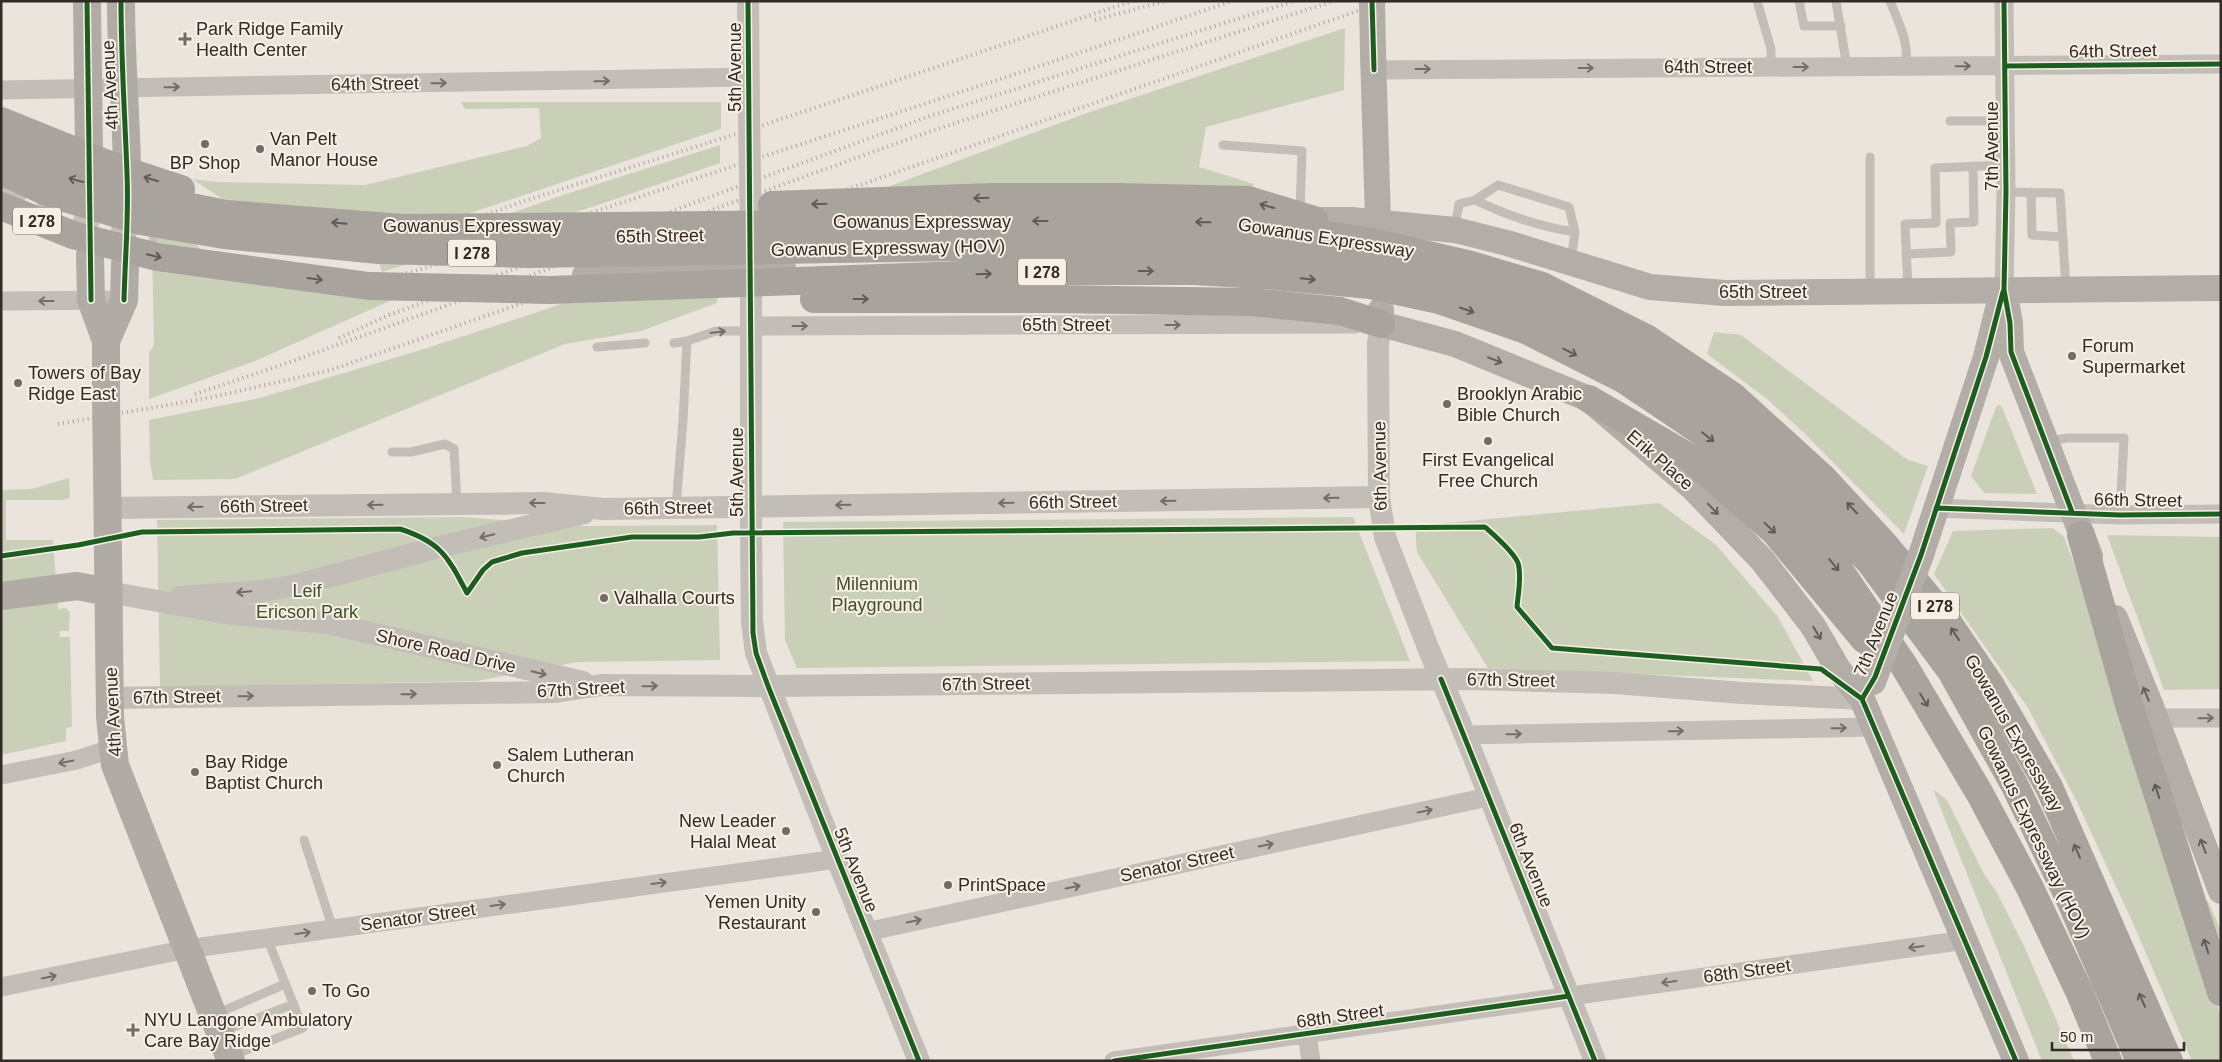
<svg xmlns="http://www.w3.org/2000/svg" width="2222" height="1062" viewBox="0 0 2222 1062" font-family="Arial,sans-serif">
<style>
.green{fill:#cacfb8}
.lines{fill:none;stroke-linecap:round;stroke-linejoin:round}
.secondary-tunnel{stroke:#c5bfb8;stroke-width:26;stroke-dasharray:26 13;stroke-linecap:butt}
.service{stroke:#c2bdb7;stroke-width:9}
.minor{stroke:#c2bdb7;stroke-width:19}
.tertiary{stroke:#c2bdb7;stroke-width:22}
.secondary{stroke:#b3ada7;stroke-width:26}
.primary{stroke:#b1aba6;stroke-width:28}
.motorway{stroke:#a9a39d;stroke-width:28}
.rail{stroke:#aaa5a1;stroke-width:4;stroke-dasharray:1 4;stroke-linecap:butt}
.tertiary-bridge{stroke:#c2bdb7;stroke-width:22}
.secondary-bridge{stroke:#b3ada7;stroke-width:26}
.primary-bridge{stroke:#b1aba6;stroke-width:28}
.motorway-bridge{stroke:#a9a39d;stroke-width:28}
.cycleway-casing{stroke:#f7efe4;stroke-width:8}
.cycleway{stroke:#1b5e20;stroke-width:5}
.oneway{stroke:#736c67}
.oneway2{stroke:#625a56}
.oneway3{stroke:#665e5a}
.poi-dot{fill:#726b66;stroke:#f7efe4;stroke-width:2}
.labels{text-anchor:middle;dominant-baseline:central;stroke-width:4;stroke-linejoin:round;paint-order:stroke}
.shield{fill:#f7efe4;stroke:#6d655f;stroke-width:1}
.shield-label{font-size:16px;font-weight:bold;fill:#322a26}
.poi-label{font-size:18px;fill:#322a26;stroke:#f7efe4;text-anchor:start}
.street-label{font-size:18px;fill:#322a26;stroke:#f7efe4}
.park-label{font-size:18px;fill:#414f2b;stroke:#f7efe4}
</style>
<rect width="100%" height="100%" fill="#eae4dd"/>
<!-- green -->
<path class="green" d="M1345,28L1344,90L1206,127L1199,167L1254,184L1250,189L820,212L1087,113Z
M461,102H721V129L384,242L261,224L192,179L218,182L365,185L527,146L541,138L539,108L465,109Z
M720,145V163L598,205L382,272L378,260L560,196Z
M151,193L188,238L229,273L410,292L255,361L149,399V353L154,345Z
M719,242L717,303L641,331L565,344L235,479L153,480L150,461L149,420L260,398L421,350L550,308Z
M1714,332L1741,335L1908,460L1928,466L1904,534L1804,433L1767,399L1707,354Z
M1999,405L2002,407L2037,494L1984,493L1971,476L1996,407Z
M69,478L70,498L63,500H6V540H53L58,609L65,608L70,612L69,631H59L60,637H70L72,727L66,728V741L1,755V490L31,489Z
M1659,503L1716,545L1778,617L1813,681L1488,668L1417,552L1415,526Z
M463,517L587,526L717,525L720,660L577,662L477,681L160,687L157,520Z
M1353,517L1410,661L797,668L785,640L783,522Z
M2053,528L2064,537L2098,627L2221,1017V1061H2192L2133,923L2077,802L2028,708L1934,574L1953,531Z
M2107,535L2221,537V689L2164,690Z
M1933,789L1947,800L1984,874L1996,891L2025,948L2074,1061H2042Z
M2207,899L2221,931V949L2207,904Z"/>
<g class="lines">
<!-- secondary-tunnel -->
<path class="secondary-tunnel" d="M1,190L67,217L156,243"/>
<!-- service -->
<path class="service" d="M1757,1L1771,49V67
M1799,1L1804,26H1841
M1836,1L1847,67
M1890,1C1899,24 1909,41 1906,66
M1950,121H2006
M1223,145L1302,151L1300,212
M1870,157V289
M2006,192L2060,193L2066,289
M2031,192L2032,235L2062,237
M1475,200C1506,215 1541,227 1575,232
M1455,227L1459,204L1475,200L1498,185L1569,207L1575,232L1571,261
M1906,254L1951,252L1950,223L1974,222L1973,166
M1908,289L1905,224L1936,223L1935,168L2006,165
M674,343L687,341L716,331H752
M597,347L645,343
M2047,441L2068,438H2124L2120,515
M392,452H411L445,444L454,449L457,504
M676,507L683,420L687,341
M304,840L333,929
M216,1014L285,984
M223,1031L294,1004
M231,1056L303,1028L267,938"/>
<!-- minor -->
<path class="minor" d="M1374,70L2221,64
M1,90L749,77
M2004,290L2006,192L2004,1
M1,301L124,300
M751,326L1355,324
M1936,508L2120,515L2221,514
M2155,718H2221
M1465,735L1874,727
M1,775L77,760L113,748
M866,932L1488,797
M1,987L187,949L837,859
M1307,1035L1311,1061
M1114,1061L1965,940"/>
<!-- tertiary -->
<path class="tertiary" d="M748,1L749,114
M751,283V533L752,622L756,653L837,859L919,1061
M1381,324L1378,344L1379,497L1385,537L1429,650L1465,735L1595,1061
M108,508L543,503L603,509L1379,497
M108,592L224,613L327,623L583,682
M181,597L263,591L297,585L439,547L584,513
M110,698L555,692L601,685L768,686L1471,679L1614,683L1742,693L1862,699"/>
<!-- secondary -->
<path class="secondary" d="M1373,52L1378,222
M1314,220H1351L1455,230L1507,243L1650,287L1725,293L2221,288
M2004,290L2010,323L2011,352L2090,556
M1381,310V324L1455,344L1589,399L1692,487L1763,561L1813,626L1838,669L1862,699L2016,1061
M1921,555L1986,357L2001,297
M2115,618L2152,709L2221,891"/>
<!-- primary -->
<path class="primary" d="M87,1L89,153
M121,1C121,57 126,112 127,168
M90,255L91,300L106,341V392
M106,341L124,300L125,264
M107,472L110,717L115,765L231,1061
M1,596L77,586L108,592"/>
<!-- motorway -->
<path class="motorway" d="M1118,197L1248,200L1314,220
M1,206L73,235
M1542,286L1646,338L1734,397L1823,478L1884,544L1942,614L1991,686L2049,787L2169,1061
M1051,299L1251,302L1340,311L1381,324
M1534,308L1594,335L1725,420L1806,496L1869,561L1951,671L2014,784L2071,902L2140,1061
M1526,330L1623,379L1706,435L1781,500L1838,568L1903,664L1980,794L2030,888L2079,991L2108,1061
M1589,399L1689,457L1775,532L1864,639L1884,652
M2081,535L2130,708L2221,992"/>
<!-- rail -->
<path class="rail" d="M1095,20L1166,1
M372,249L419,239L524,201L761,126L1132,1
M372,280L400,275L428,267C695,177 965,93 1232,1
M339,338L389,315L930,116L1294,1
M195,394L273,368L934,130L1334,1
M58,424L208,398L331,370L1386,1"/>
<!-- tertiary-bridge -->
<path class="tertiary-bridge" d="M749,114L751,240"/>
<!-- secondary-bridge -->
<path class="secondary-bridge" d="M1372,1L1373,52
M585,275L783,268
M1873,682L1921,555"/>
<!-- primary-bridge -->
<path class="primary-bridge" d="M106,392L107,472"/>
<!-- motorway-bridge -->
<path class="motorway-bridge" d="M1,121L117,168L181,189
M1,147L69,178L156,200L226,214L402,228L1130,221L1248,223L1367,241L1471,265L1542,286
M1,171L49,193L141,221L224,235L379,250L529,254L1082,245C1145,245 1208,245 1271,250C1357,258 1453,280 1534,308
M772,205L992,197H1118
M73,235L157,257L369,286L550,290L1070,271H1194L1275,276L1370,285L1439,300L1526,330
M814,299H1051"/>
<defs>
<path id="cycleway" d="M87,1L91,300
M121,1C121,59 125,116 127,174C129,215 125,258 124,300
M748,1L753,633L756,653L768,686L919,1061
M1372,1L1374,70
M2004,1L2006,192L2004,290L2010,323L2011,352L2072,512
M2005,66L2221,64
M1936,508L2120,515L2221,514
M1,556L78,545L142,532L400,529C441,542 448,557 467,593L483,570L492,562L522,553L632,537H699L733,533L1485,527C1494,535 1514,552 1518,563C1522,576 1518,594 1517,607L1552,648L1821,669L1862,699
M1441,679L1595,1061
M1862,699L1875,677L1921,555L1986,357L2003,292
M1862,699L2016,1061
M1114,1061L1569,996"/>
</defs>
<!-- cycleway casing -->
<use href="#cycleway" class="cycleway-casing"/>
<!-- cycleway -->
<use href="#cycleway" class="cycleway"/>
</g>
<!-- one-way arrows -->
<defs><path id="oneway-shaft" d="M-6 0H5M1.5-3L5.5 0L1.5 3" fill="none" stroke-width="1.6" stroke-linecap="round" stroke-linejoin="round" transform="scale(1.25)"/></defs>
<g class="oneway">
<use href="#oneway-shaft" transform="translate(1963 66) rotate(-1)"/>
<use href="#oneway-shaft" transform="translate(1801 67)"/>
<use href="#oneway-shaft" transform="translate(1586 68)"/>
<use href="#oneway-shaft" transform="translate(1423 69)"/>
<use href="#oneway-shaft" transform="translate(602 81) rotate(-1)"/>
<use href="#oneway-shaft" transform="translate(439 83) rotate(-1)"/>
<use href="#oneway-shaft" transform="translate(172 87) rotate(-1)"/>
<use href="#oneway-shaft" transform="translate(46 301) rotate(180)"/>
<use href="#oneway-shaft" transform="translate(1173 325)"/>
<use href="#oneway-shaft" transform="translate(800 326)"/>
<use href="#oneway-shaft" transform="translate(718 332) rotate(-7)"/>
<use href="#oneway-shaft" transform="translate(1331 498) rotate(179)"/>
<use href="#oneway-shaft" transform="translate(1168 501) rotate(179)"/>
<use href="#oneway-shaft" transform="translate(537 503) rotate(-180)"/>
<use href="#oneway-shaft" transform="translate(1006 503) rotate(179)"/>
<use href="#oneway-shaft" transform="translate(375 505) rotate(179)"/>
<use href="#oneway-shaft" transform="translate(843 505) rotate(179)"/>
<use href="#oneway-shaft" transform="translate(195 507) rotate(179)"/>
<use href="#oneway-shaft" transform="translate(487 536) rotate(167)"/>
<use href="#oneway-shaft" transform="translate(244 592) rotate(175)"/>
<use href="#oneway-shaft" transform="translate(539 673) rotate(13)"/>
<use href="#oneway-shaft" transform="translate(650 686) rotate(-1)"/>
<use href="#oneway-shaft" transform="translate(409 694) rotate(-1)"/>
<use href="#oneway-shaft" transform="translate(246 696) rotate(-1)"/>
<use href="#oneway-shaft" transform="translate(2206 718) rotate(-1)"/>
<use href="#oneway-shaft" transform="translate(1839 728) rotate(-1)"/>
<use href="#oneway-shaft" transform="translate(1676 731) rotate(-1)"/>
<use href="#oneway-shaft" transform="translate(1514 734) rotate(-1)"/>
<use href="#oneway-shaft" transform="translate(66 762) rotate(169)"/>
<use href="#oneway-shaft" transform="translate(1425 811) rotate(-12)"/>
<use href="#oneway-shaft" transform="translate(1266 845) rotate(-12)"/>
<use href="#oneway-shaft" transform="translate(659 883) rotate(-8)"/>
<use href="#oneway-shaft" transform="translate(1073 887) rotate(-12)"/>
<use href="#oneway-shaft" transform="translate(498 905) rotate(-8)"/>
<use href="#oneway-shaft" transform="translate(914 921) rotate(-12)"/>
<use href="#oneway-shaft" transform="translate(303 933) rotate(-8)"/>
<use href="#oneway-shaft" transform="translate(1916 947) rotate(172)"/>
<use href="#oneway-shaft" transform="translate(49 977) rotate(-11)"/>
<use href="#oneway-shaft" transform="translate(1669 982) rotate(172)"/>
</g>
<g class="oneway2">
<use href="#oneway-shaft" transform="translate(151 179) rotate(-163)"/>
<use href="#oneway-shaft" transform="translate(76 180) rotate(-165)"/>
<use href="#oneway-shaft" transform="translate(981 198) rotate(178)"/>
<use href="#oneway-shaft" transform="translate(819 204) rotate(178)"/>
<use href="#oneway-shaft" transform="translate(1267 206) rotate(-164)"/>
<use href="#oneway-shaft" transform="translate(1040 221) rotate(180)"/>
<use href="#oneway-shaft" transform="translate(1203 222) rotate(-179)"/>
<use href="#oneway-shaft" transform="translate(339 223) rotate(-175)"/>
<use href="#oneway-shaft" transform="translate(154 256) rotate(13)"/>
<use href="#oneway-shaft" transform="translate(1146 271)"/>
<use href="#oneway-shaft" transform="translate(984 274) rotate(-2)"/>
<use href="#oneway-shaft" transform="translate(315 279) rotate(8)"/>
<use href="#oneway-shaft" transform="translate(1308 279) rotate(6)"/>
<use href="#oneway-shaft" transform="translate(861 299)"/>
<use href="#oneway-shaft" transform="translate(1467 310) rotate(19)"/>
<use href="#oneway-shaft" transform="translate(1570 352) rotate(27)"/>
<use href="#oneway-shaft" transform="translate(1708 437) rotate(39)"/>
<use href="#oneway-shaft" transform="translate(1852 508) rotate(-133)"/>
<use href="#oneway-shaft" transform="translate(1770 528) rotate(43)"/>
<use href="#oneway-shaft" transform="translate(1834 565) rotate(51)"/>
<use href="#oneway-shaft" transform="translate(1955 634) rotate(-124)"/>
<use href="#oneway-shaft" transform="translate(1924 700) rotate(59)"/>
<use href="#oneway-shaft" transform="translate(2157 791) rotate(-108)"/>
<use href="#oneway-shaft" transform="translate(2077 851) rotate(-114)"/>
<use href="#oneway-shaft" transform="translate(2206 946) rotate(-108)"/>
<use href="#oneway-shaft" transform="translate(2142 1000) rotate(-114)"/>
</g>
<g class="oneway3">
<use href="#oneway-shaft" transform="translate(1495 360) rotate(21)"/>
<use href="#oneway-shaft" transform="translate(1713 509) rotate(46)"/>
<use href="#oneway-shaft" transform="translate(1817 633) rotate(59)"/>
<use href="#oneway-shaft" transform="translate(2146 694) rotate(-112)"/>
<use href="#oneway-shaft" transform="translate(2203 846) rotate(-111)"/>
</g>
<!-- markers -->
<g class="poi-dot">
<path d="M182.5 31.5h5v5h5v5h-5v5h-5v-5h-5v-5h5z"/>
<circle cx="205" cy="144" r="5"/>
<circle cx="260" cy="149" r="5"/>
<circle cx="2072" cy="356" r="5"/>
<circle cx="18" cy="383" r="5"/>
<circle cx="1447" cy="404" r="5"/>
<circle cx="1488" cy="441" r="5"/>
<circle cx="604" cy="598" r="5"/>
<circle cx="497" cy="765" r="5"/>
<circle cx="195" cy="772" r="5"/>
<circle cx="786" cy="831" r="5"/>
<circle cx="948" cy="885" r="5"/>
<circle cx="816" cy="912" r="5"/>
<circle cx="312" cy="991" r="5"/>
<path d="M130.5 1022.5h5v5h5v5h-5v5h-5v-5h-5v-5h5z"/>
</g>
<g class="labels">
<!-- shield labels -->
<g class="shield">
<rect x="13" y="207.5" width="48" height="27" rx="4"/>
<rect x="448" y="239.5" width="48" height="27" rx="4"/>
<rect x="1018" y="258.5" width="48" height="27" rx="4"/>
<rect x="1911" y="592.5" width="48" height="27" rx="4"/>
</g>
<g class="shield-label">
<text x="37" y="221">I 278</text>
<text x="472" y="253">I 278</text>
<text x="1042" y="272">I 278</text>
<text x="1935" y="606">I 278</text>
</g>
<!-- poi labels -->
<g class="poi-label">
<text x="196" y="29">Park Ridge Family<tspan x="196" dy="21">Health Center</tspan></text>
<text x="270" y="139">Van Pelt<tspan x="270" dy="21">Manor House</tspan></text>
<text x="205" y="163" text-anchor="middle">BP Shop</text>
<text x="2082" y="346">Forum<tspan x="2082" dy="21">Supermarket</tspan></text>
<text x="28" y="373">Towers of Bay<tspan x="28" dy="21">Ridge East</tspan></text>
<text x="1457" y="394">Brooklyn Arabic<tspan x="1457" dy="21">Bible Church</tspan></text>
<text x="1488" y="460" text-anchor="middle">First Evangelical<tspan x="1488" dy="21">Free Church</tspan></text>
<text x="614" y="598">Valhalla Courts</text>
<text x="507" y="755">Salem Lutheran<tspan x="507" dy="21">Church</tspan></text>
<text x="205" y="762">Bay Ridge<tspan x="205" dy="21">Baptist Church</tspan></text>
<text x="776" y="821" text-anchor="end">New Leader<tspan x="776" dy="21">Halal Meat</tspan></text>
<text x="958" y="885">PrintSpace</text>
<text x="806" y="902" text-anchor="end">Yemen Unity<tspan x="806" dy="21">Restaurant</tspan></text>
<text x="322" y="991">To Go</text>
<text x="144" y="1020">NYU Langone Ambulatory<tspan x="144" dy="21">Care Bay Ridge</tspan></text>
</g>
<!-- street labels -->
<g class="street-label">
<text transform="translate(2113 51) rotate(-1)">64th Street</text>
<text transform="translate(735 67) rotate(-90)">5th Avenue</text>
<text x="1708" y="67">64th Street</text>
<text transform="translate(375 84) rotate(-1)">64th Street</text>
<text transform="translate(110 85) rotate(-93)">4th Avenue</text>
<text transform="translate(1992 146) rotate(-90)">7th Avenue</text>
<text x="922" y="222">Gowanus Expressway</text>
<text x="472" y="226">Gowanus Expressway</text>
<text transform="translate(660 236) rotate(-1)">65th Street</text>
<text transform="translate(1326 238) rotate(9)">Gowanus Expressway</text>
<text transform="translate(888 248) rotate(-1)">Gowanus Expressway (HOV)</text>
<text x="1763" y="292">65th Street</text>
<text x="1066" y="325">65th Street</text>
<text transform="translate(1660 460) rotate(41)">Erik Place</text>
<text transform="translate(1380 466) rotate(-91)">6th Avenue</text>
<text transform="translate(737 472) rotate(-90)">5th Avenue</text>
<text transform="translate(2138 500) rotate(1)">66th Street</text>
<text transform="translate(1073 502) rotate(-1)">66th Street</text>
<text transform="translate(264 506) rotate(-1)">66th Street</text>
<text transform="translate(668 508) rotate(-1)">66th Street</text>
<text transform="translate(1876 634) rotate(-68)">7th Avenue</text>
<text transform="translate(446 651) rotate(13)">Shore Road Drive</text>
<text transform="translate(1511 680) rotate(1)">67th Street</text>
<text transform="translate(986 684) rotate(-1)">67th Street</text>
<text transform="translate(581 689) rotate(-3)">67th Street</text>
<text transform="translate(177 697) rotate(-1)">67th Street</text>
<text transform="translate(113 712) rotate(-93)">4th Avenue</text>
<text transform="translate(2014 733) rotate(60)">Gowanus Expressway</text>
<text transform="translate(2034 832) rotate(64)">Gowanus Expressway (HOV)</text>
<text transform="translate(1177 864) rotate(-12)">Senator Street</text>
<text transform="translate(1531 865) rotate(68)">6th Avenue</text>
<text transform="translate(856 870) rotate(68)">5th Avenue</text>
<text transform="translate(418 917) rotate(-8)">Senator Street</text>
<text transform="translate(1747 971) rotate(-8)">68th Street</text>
<text transform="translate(1340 1016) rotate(-8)">68th Street</text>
</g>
<!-- park labels -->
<g class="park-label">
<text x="877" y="584">Milennium<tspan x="877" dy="21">Playground</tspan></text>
<text x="307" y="591">Leif<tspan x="307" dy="21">Ericson Park</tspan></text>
</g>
</g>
<!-- border -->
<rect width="2222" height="1062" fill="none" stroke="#322a26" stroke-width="5"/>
<!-- scale -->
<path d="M2052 1042v8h132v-8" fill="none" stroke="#322a26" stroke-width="2.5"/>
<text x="2060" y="1042" font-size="15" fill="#322a26" stroke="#f7efe4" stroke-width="4" paint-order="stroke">50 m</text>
</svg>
